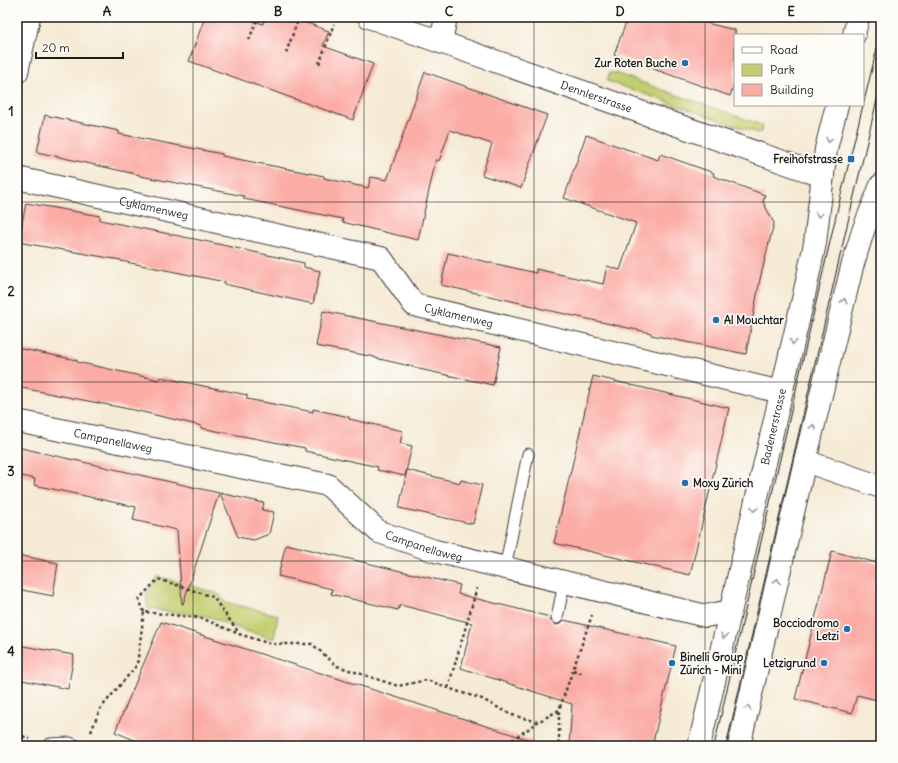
<svg xmlns="http://www.w3.org/2000/svg" width="898" height="763" viewBox="0 0 898 763" font-family="Delius,sans-serif">
<style>
.green{fill:#c2ce6f;stroke:#6f7546}
.building{fill:#fbaca5}
.lines{fill:none;stroke-linecap:round;stroke-linejoin:round}
.service-casing{stroke:#3d3b38;stroke-width:13}
.minor-casing{stroke:#3d3b38;stroke-width:24}
.tertiary-casing{stroke:#3d3b38;stroke-width:24}
.path{stroke:#3d3b38;stroke-width:2.5;stroke-dasharray:3 3;stroke-linecap:butt}
.service{stroke:#fff;stroke-width:11}
.minor{stroke:#fff;stroke-width:22}
.tertiary{stroke:#fff;stroke-width:22}
.tram{stroke:#1c1c1c;stroke-width:1}
.oneway{stroke:#999}
.grid{fill:none;stroke:#1c1c1c;stroke-width:1;stroke-opacity:0.55}
.poi-dot{fill:#1f6fb2;stroke:#fdfcf7;stroke-width:1.5}
.labels{text-anchor:middle;dominant-baseline:central;stroke-width:3.5;stroke-linejoin:round;paint-order:stroke}
.poi-label{font-size:11px;font-weight:bold;fill:#1c1c1c;stroke:#fdfcf7;text-anchor:end}
.street-label{font-size:11px;fill:#1c1c1c;stroke:#fdfcf7}
.neatline{fill:none;stroke:#1c1c1c;stroke-width:1.5}
.grid-label{font-size:13px;text-anchor:middle;font-weight:bold;fill:#1c1c1c}
</style>
<rect width="100%" height="100%" fill="#fdfcf7"/>
<filter id="ink" filterUnits="userSpaceOnUse"><feTurbulence type="fractalNoise" baseFrequency=".025" numOctaves="2"/><feDisplacementMap in="SourceGraphic" scale="8" xChannelSelector="R" yChannelSelector="G"/><feConvolveMatrix kernelMatrix="1 2 1 2 8 2 1 2 1" color-interpolation-filters="sRGB"/></filter>
<filter id="wash" filterUnits="userSpaceOnUse"><feTurbulence type="fractalNoise" baseFrequency=".012" numOctaves="4" result="noise"/><feDisplacementMap in="SourceGraphic" scale="16" xChannelSelector="R" yChannelSelector="G"/><feGaussianBlur stdDeviation="0.9" result="paint"/><feColorMatrix in="noise" values="0 0 0 0 0 0 0 0 0 0 0 0 0 0 0 0 0 1.4 0 .05"/><feComposite in="paint" operator="in"/></filter>
<g filter="url(#wash)">
<rect width="100%" height="100%" fill="#f5ead4"/>
<!-- green -->
<path class="green" d="M609,73H615L762,125L761,132L757,133L607,81Z
M157,576L219,594L225,602L278,615L274,639L242,630L210,617L148,609L146,595Z"/>
<g id="blocks">
<!-- building -->
<path class="building" d="M205,17H243L263,24L265,17H290L329,31L323,46L373,64L353,120L189,61Z
M628,17H682L735,30V82L730,96L614,55Z
M425,72L547,115L521,188L482,175L492,144L450,130L439,161L436,159L418,240L342,222L343,219L244,199V196L140,176V175L37,152L45,115L119,131V134L222,154V156L324,176V178L368,188L371,177L387,180Z
M586,135L658,160L660,154L714,173L713,176L765,195L763,202L774,223L760,279L746,354L651,335V333L538,308V307L441,285L448,253L536,273V269L603,284L607,266L620,270L636,223L564,198Z
M26,203L100,216V220L204,241L304,263V267L320,271L313,304L224,284L225,282L121,261V260L23,243V240L19,239Z
M323,311L501,347L493,385L419,369V368L375,358V357L316,346Z
M17,348L77,360V362L159,380L160,377L247,395V399L313,412V409L349,417V419L403,431L400,443L412,446L405,476L377,470L378,467L305,451V448L201,428L202,426L134,410L17,387Z
M593,376L729,408L690,575L554,543Z
M17,447L219,493L183,604H182L177,530L133,520L136,507L34,485L35,479L17,475Z
M407,470L460,483L461,480L482,485L473,524L399,508Z
M220,493L264,503L262,510L274,512L269,534L254,540L238,537Z
M286,544L460,585L458,594L550,617L551,621L555,625L560,624L564,620L676,646L652,746H569L572,704L461,668L472,623L400,605L398,610L331,594L332,589L278,576Z
M832,551L881,564V701L857,695L852,713L795,699Z
M17,555L58,563L53,596L17,589Z
M161,622L533,741V746H149L115,732Z
M17,645L74,655L68,689L17,679Z"/>
</g>
</g>
<g filter="url(#ink)">
<use href="#blocks" fill-opacity="0" stroke="#3d3b38" stroke-width="1"/>
<g class="lines">
<defs>
<path id="service" d="M505,568L528,454
M557,618L564,583
M50,744L70,743L77,746"/>
<g id="minor">
<path id="s1" d="M369,17L823,176"/>
<path d="M441,42L446,17"/>
<path d="M17,72L29,17"/>
<path id="s2" d="M17,178L381,258L414,305L781,392"/>
<path id="s3" d="M17,421L328,485L379,532L435,551L706,616L720,613L729,615"/>
<path d="M805,461L881,487"/>
</g>
<g id="tertiary">
<path d="M854,35L858,17"/>
<path id="s4" d="M699,746L804,295L815,243L826,149L837,105"/>
<path d="M739,746L805,461L852,267L863,231L881,185"/>
</g>
</defs>
<!-- service casing -->
<use href="#service" class="service-casing"/>
<!-- minor casing -->
<use href="#minor" class="minor-casing"/>
<!-- tertiary casing -->
<use href="#tertiary" class="tertiary-casing"/>
<!-- path -->
<path class="path" d="M249,40L258,17
M286,53L299,17
M319,64L334,24
M144,612L139,599L158,579L213,597L239,633
M573,670L584,674
M448,688L477,588
M559,711V746
M91,732L100,709L137,665L144,612L201,618L239,634L271,644H312L337,666L398,686L427,680L462,693L480,698L512,715L538,722L559,710L592,615
M17,734L30,739
M511,746L512,740L537,723"/>
<!-- service -->
<use href="#service" class="service"/>
<!-- minor -->
<use href="#minor" class="minor"/>
<!-- tertiary -->
<use href="#tertiary" class="tertiary"/>
<!-- tram -->
<path class="tram" d="M714,746L838,207L881,32
M726,746L850,213L881,83"/>
</g>
<!-- one-way arrows -->
<defs><path id="oneway-chevron" d="M-2-3.5L2.5 0L-2 3.5" fill="none" stroke-width="1.6" stroke-linecap="round" stroke-linejoin="round"/></defs>
<g class="oneway">
<use href="#oneway-chevron" transform="translate(829 140) rotate(103)"/>
<use href="#oneway-chevron" transform="translate(819 215) rotate(97)"/>
<use href="#oneway-chevron" transform="translate(844 301) rotate(-76)"/>
<use href="#oneway-chevron" transform="translate(793 342) rotate(103)"/>
<use href="#oneway-chevron" transform="translate(813 427) rotate(-76)"/>
<use href="#oneway-chevron" transform="translate(754 509) rotate(103)"/>
<use href="#oneway-chevron" transform="translate(777 581) rotate(-77)"/>
<use href="#oneway-chevron" transform="translate(724 636) rotate(103)"/>
<use href="#oneway-chevron" transform="translate(748 708) rotate(-77)"/>
</g>
</g>
<!-- grid -->
<path class="grid" d="M193,17V746M364,17V746M534,17V746M705,17V746M17,202H881M17,382H881M17,561H881"/>
<!-- markers -->
<g class="poi-dot">
<circle cx="685" cy="63" r="4"/>
<rect x="847" y="155" width="8" height="8" rx="2"/>
<circle cx="716" cy="320" r="4"/>
<circle cx="685" cy="483" r="4"/>
<circle cx="847" cy="629" r="4"/>
<circle cx="672" cy="663" r="4"/>
<circle cx="824" cy="663" r="4"/>
</g>
<g class="labels">
<!-- poi labels -->
<g class="poi-label">
<text x="677" y="63">Zur Roten Buche</text>
<text x="843" y="159">Freihofstrasse</text>
<text x="724" y="320" text-anchor="start">Al Mouchtar</text>
<text x="693" y="483" text-anchor="start">Moxy Zürich</text>
<text x="839" y="623">Bocciodromo<tspan x="839" dy="13">Letzi</tspan></text>
<text x="680" y="657" text-anchor="start">Binelli Group<tspan x="680" dy="13">Zürich - Mini</tspan></text>
<text x="816" y="663">Letzigrund</text>
</g>
<!-- street labels -->
<g class="street-label">
<text stroke="none"><textPath href="#s1" startOffset="241">Dennlerstrasse</textPath></text>
<text stroke="none"><textPath href="#s2" startOffset="140">Cyklamenweg</textPath></text>
<text stroke="none"><textPath href="#s2" startOffset="476">Cyklamenweg</textPath></text>
<text stroke="none"><textPath href="#s4" startOffset="328">Badenerstrasse</textPath></text>
<text stroke="none"><textPath href="#s3" startOffset="98">Campanellaweg</textPath></text>
<text stroke="none"><textPath href="#s3" startOffset="434">Campanellaweg</textPath></text>
</g>
</g>
<!-- margin -->
<rect width="898" height="763" fill="none" stroke="#fdfcf7" stroke-width="44"/>
<!-- legend -->
<rect x="734" y="34" width="130" height="72" fill="#fdfcf7" stroke="#a3a29f"/>
<rect x="742" y="47" width="20" height="6" fill="#ffffff" stroke="#a3a29f"/>
<text x="770" y="54" font-size="12" fill="#1c1c1c">Road</text>
<rect x="742" y="64" width="20" height="12" fill="#c2ce6f" stroke="#a3a29f"/>
<text x="770" y="74" font-size="12" fill="#1c1c1c">Park</text>
<rect x="742" y="84" width="20" height="12" fill="#fbaca5" stroke="#a3a29f"/>
<text x="770" y="94" font-size="12" fill="#1c1c1c">Building</text>
<!-- scale -->
<path d="M36 52v6h87v-6" fill="none" stroke="#1c1c1c" stroke-width="2"/>
<text x="42" y="52" font-size="12" fill="#1c1c1c" stroke="#fdfcf7" stroke-width="3" paint-order="stroke">20 m</text>
<rect x="22" y="22" width="854" height="719" class="neatline"/>
<g class="grid-label">
<text x="107" y="16">A</text>
<text x="278" y="16">B</text>
<text x="449" y="16">C</text>
<text x="620" y="16">D</text>
<text x="791" y="16">E</text>
<text x="11" y="116">1</text>
<text x="11" y="296">2</text>
<text x="11" y="476">3</text>
<text x="11" y="656">4</text>
</g>
</svg>
